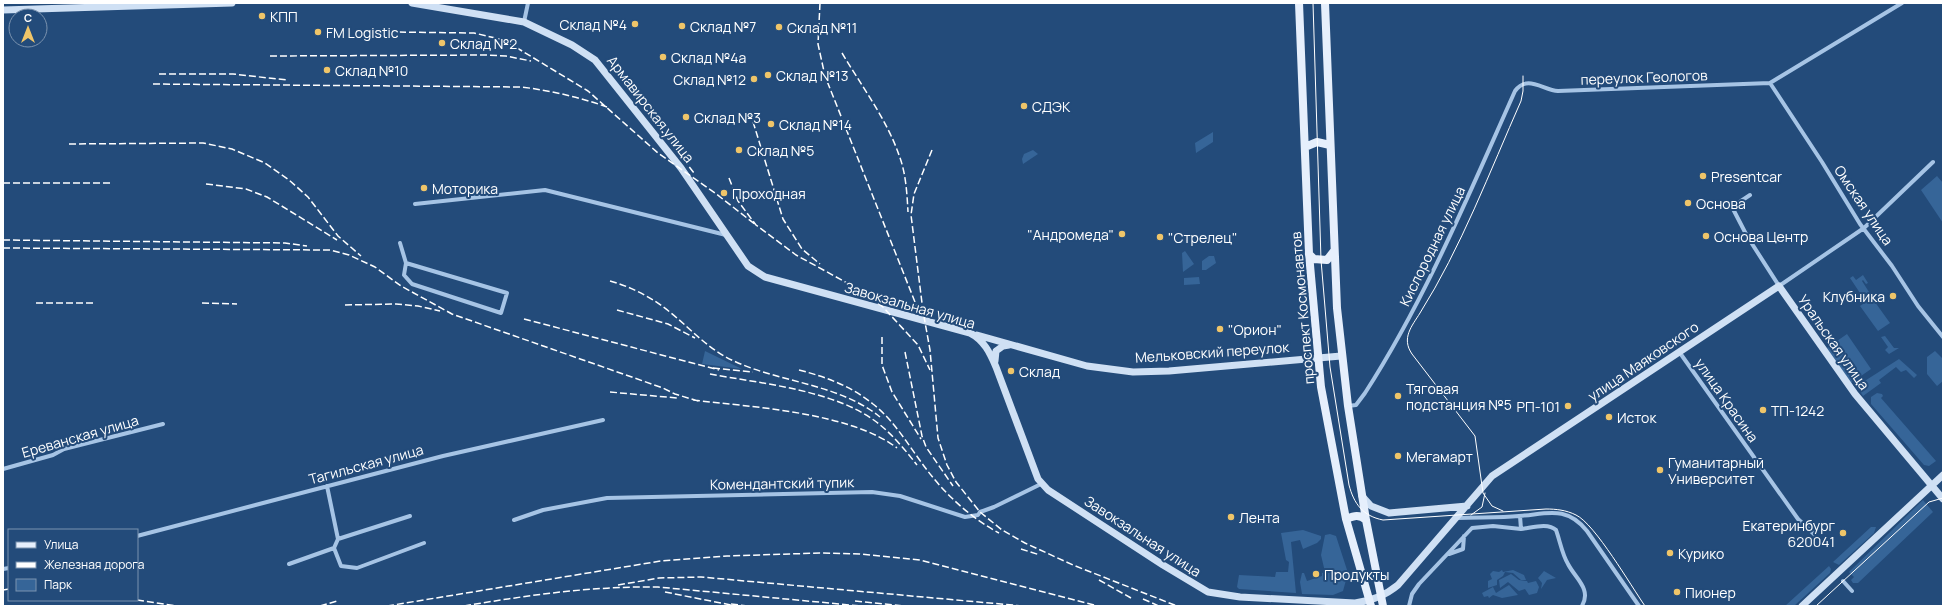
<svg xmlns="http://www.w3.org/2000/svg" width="1946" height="609" viewBox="0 0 1946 609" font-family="Manrope,sans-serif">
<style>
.green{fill:#366598}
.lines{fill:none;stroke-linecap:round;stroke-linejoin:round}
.street{stroke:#a6c4e5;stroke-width:4}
.secondary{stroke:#cfe0f4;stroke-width:7}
.primary{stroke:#e6effc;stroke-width:8}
.tram{stroke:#fff;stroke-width:1}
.rail{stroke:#fff;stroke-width:1.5;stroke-dasharray:7 3;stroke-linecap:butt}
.poi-dot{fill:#efc569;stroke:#234b7a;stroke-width:1.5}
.labels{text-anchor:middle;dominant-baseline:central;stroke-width:4;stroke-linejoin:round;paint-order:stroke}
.poi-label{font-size:14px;fill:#fff;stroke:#234b7a;text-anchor:start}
.street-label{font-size:14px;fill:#fff;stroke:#234b7a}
</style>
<rect width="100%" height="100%" fill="#234b7a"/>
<!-- green -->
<path class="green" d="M1213,132V142L1196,153L1195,143Z
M1033,150L1038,154L1023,164L1022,159L1024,154Z
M1937,176L1943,183V223L1921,190Z
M1460,187H1464L1466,192L1456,212L1450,214L1448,208Z
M1185,251L1194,264L1183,272L1182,253Z
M1209,256H1214L1216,263L1206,270H1202V261Z
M1863,275L1868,283L1866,284L1863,280L1862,281L1869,292L1862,296L1850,278L1853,276L1856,280Z
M1199,277L1200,284L1184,285V278Z
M1872,298L1890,323L1878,331L1860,306Z
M1847,334L1871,369L1851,383L1827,348Z
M1885,336L1894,348H1899L1889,354L1885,350L1888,347L1881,337Z
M705,351L742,369L702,364Z
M1935,351L1943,359V381L1937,386L1927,374V357Z
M1899,359L1917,375L1914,378L1906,370L1901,372L1896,367L1879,380L1881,383L1863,396L1858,388L1860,384Z
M1877,393L1882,394L1883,396L1881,398L1936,461L1929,466L1924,465L1871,404V397Z
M1923,500L1933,512L1858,583H1853L1851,580L1854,577L1849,572Z
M1871,527H1876L1874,533L1839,565L1833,562Z
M1303,530L1321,536V539L1317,543L1303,549L1300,540L1291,542L1296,593L1239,589L1237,587L1239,575L1275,577L1276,572H1288L1289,562L1286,560L1281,533Z
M1330,534L1336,536L1348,573L1343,591L1333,595L1302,594L1300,582L1302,573H1304L1307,581L1322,576V573L1325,572L1321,555L1325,535Z
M1829,566L1831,569L1830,573L1794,606H1785Z
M1502,570L1503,572L1513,570L1524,575L1526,580H1521L1513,573L1505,572L1503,576L1497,580V585L1488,588V581L1492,579L1490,574L1493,571L1499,572Z
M1544,571L1556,578L1547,580L1541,589L1542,583L1538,578Z
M1511,574L1519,580L1527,581L1528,583L1536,581L1539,587L1537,593L1529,595L1525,589L1519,591L1508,582L1500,588L1499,580Z
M1509,585L1518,595L1502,598L1493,595L1489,598L1488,596L1484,597L1482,593L1493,587L1496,593Z"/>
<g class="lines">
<!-- street -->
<path class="street" d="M524,22L528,3
M1770,83L1822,162L1860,224L1892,266L1918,306L1943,337
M1750,195L1732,207L1747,236L1779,286L1864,228L1933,162
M415,204L545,190L726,235
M400,243L406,263L404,275L412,284L501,313L507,293L406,263
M1680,353L1798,519L1815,535
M1348,406L1356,405L1365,393C1426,298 1469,194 1515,91C1527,74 1543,90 1558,91L1770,83L1902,3
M3,469L53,455L64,449L163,424
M327,486L338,539
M1520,516L1521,529C1531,528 1548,522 1556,530C1560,541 1562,554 1568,564C1575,578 1592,589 1582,606
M1457,518C1478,517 1499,518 1519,516C1547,514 1566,505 1587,531L1639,606
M514,520L543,510L607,498L872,492L900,496L965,517L978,515L980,512L994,507L1041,484
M137,536L443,456L603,420
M334,548L341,566L357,568L424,543
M1449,554L1463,549L1464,536
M289,564L334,548L338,539L410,516
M3,569L9,568
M1843,581L1852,591
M1409,606L1412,594L1419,584L1472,528L1493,526L1521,529"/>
<!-- secondary -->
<path class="secondary" d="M412,3L524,22L572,45L595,60L681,168L748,266L765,277L970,333C984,340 990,353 996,367L1038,479L1048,490L1163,565L1208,592L1240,597L1355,603C1370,601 1386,595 1398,585L1492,476L1779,286L1855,394L1943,499
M3,10L232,3
M977,335L1087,366L1133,372L1169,371L1341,356
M995,361L996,351L1003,346L1009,345
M1362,496L1371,506L1389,513L1467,506
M1802,606L1943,475"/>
<!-- primary -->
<path class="primary" d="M1299,3L1309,254L1321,387L1346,519L1371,606
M1325,3L1337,308L1348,406L1366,520L1383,606
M1305,147L1317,142L1330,145
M1309,254L1314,259L1327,260L1334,251
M1346,519C1354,516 1359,514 1366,520"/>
<!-- tram -->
<path class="tram" d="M1313,3L1321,260L1330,367L1349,485C1354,504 1363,516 1383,520L1546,509C1556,509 1566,510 1576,515C1595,524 1631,586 1645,606
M1503,511L1492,506L1483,493L1475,436L1412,354C1401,338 1412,326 1420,313C1461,248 1490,171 1521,101L1523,91V76
M1471,515L1482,507L1485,493
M1816,606L1929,502L1943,498"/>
<!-- rail -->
<path class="rail" d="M820,3L818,44L825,76L919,312
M389,32L474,33L504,40L588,91L658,153L715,193L756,225
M842,53C861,85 887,120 899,155C906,173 907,194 908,212
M270,56L486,55L506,56L531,61
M159,74H233L287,80
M622,80L694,173
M153,84L522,87C552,91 579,97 607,107
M750,112L783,219L802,249L820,264
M69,144L203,143L232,149L265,163L289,180L308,197L338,236L361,256
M932,150L914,194L911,215L923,311L930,350L938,438L947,465L956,482L980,512L1002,530L1025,543L1073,565L1177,606
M729,178L738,201L756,225L796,255L860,290L883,307L918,345L930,370
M3,183H112
M206,184L246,189L267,197L337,240
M3,240L285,243L307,246
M3,248L330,250L349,255L375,267L401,286L452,314L663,388L675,394L698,401
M610,281C632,287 653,298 671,313C693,331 710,351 736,362C783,383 839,384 880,417
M36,303H94
M202,303L237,304
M345,305L396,304L418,306L440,311
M617,310L668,324L695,338
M524,319L719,370
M882,337V365L892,392L921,439
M905,352L922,436L926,447L953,486
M713,368L753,372
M799,370C826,377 851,386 873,404C895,421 910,448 927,470C946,495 971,518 999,533
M710,374C763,384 837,390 879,424C893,435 906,451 917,465
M610,392L677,398
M693,400C751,407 850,412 897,448
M1021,549L1040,555
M1099,580L1131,598
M618,585L659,578L701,577L1023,606
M3,590L9,589
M665,592L736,606
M1143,599L1159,606
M137,600L177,606
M855,601L905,606
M731,604L748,606
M43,606H92
M320,606L337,601
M387,606L661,561L727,556L820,553L860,554L920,560L1098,606
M464,606C529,595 593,586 658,587L861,606"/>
</g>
<!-- markers -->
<g class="poi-dot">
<circle cx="262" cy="16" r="4"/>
<circle cx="635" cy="24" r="4"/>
<circle cx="682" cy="26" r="4"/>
<circle cx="779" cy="27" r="4"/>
<circle cx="318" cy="32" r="4"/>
<circle cx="442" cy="43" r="4"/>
<circle cx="663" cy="57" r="4"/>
<circle cx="327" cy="70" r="4"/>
<circle cx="768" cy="75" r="4"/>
<circle cx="754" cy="79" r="4"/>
<circle cx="1024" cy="106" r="4"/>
<circle cx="686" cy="117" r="4"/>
<circle cx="771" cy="124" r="4"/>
<circle cx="739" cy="150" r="4"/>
<circle cx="1703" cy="176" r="4"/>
<circle cx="424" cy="188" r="4"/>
<circle cx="724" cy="193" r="4"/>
<circle cx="1688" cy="203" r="4"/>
<circle cx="1122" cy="234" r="4"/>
<circle cx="1706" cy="236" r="4"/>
<circle cx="1160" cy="237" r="4"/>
<circle cx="1893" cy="296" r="4"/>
<circle cx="1220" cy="329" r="4"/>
<circle cx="1011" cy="371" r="4"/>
<circle cx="1398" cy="396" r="4"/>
<circle cx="1568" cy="406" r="4"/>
<circle cx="1763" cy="410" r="4"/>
<circle cx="1609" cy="417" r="4"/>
<circle cx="1398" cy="456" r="4"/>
<circle cx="1660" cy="470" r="4"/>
<circle cx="1231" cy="517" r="4"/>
<circle cx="1843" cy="533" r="4"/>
<circle cx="1670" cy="553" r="4"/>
<circle cx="1316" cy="574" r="4"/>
<circle cx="1677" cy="592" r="4"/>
</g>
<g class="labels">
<!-- poi labels -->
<g class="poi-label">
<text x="270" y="16">КПП</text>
<text x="627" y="24" text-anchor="end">Склад №4</text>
<text x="690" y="26">Склад №7</text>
<text x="787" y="27">Склад №11</text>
<text x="326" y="32">FM Logistic</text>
<text x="450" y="43">Склад №2</text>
<text x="671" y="57">Склад №4а</text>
<text x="335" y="70">Склад №10</text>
<text x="776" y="75">Склад №13</text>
<text x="746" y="79" text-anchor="end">Склад №12</text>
<text x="1032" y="106">СДЭК</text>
<text x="694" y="117">Склад №3</text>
<text x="779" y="124">Склад №14</text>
<text x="747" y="150">Склад №5</text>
<text x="1711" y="176">Presentcar</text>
<text x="432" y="188">Моторика</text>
<text x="732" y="193">Проходная</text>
<text x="1696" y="203">Основа</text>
<text x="1114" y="234" text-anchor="end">"Андромеда"</text>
<text x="1714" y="236">Основа Центр</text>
<text x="1168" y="237">"Стрелец"</text>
<text x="1885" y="296" text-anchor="end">Клубника</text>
<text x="1228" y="329">"Орион"</text>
<text x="1019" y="371">Склад</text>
<text x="1406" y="388">Тяговая<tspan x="1406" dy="16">подстанция №5</tspan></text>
<text x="1560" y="406" text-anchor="end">РП-101</text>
<text x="1771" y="410">ТП-1242</text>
<text x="1617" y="417">Исток</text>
<text x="1406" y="456">Мегамарт</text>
<text x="1668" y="462">Гуманитарный<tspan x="1668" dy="16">Университет</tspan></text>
<text x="1239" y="517">Лента</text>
<text x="1835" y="525" text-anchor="end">Екатеринбург<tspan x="1835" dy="16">620041</tspan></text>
<text x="1678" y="553">Курико</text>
<text x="1324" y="574">Продукты</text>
<text x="1685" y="592">Пионер</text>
</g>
<!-- street labels -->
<g class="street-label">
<text transform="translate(1644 77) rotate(-2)">переулок Геологов</text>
<text transform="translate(651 109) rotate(52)">Армавирская улица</text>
<text transform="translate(1864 205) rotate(56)">Омская улица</text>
<text transform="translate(1432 246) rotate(-64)">Кислородная улица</text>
<text transform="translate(910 305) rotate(16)">Завокзальная улица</text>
<text transform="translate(1302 308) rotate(-95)">проспект Космонавтов</text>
<text transform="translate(1834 342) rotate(55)">Уральская улица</text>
<text transform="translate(1212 352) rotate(-4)">Мельковский переулок</text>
<text transform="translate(1643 361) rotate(-34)">улица Маяковского</text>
<text transform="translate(1727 400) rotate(55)">улица Красина</text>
<text transform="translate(80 436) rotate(-16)">Ереванская улица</text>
<text transform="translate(366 464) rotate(-15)">Тагильская улица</text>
<text transform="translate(782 483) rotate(-1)">Комендантский тупик</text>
<text transform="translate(1143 536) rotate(33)">Завокзальная улица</text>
</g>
</g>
<!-- border -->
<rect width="1946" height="609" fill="none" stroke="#ffffff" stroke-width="8"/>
<!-- legend -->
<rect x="8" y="529" width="130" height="72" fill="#234b7a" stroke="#7b93af"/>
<rect x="16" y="542" width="20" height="6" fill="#e6effc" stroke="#7b93af"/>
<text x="44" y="549" font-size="12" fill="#ffffff">Улица</text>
<rect x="16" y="562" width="20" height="6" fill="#ffffff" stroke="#7b93af"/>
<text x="44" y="569" font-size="12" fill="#ffffff">Железная дорога</text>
<rect x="16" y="579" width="20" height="12" fill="#366598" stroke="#7b93af"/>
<text x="44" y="589" font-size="12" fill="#ffffff">Парк</text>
<!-- north arrow -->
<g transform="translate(28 28)"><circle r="19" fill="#234b7a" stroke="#7b93af"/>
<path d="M0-3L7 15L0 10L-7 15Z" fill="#efc569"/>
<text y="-6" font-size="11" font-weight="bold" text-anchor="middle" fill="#ffffff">С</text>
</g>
</svg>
